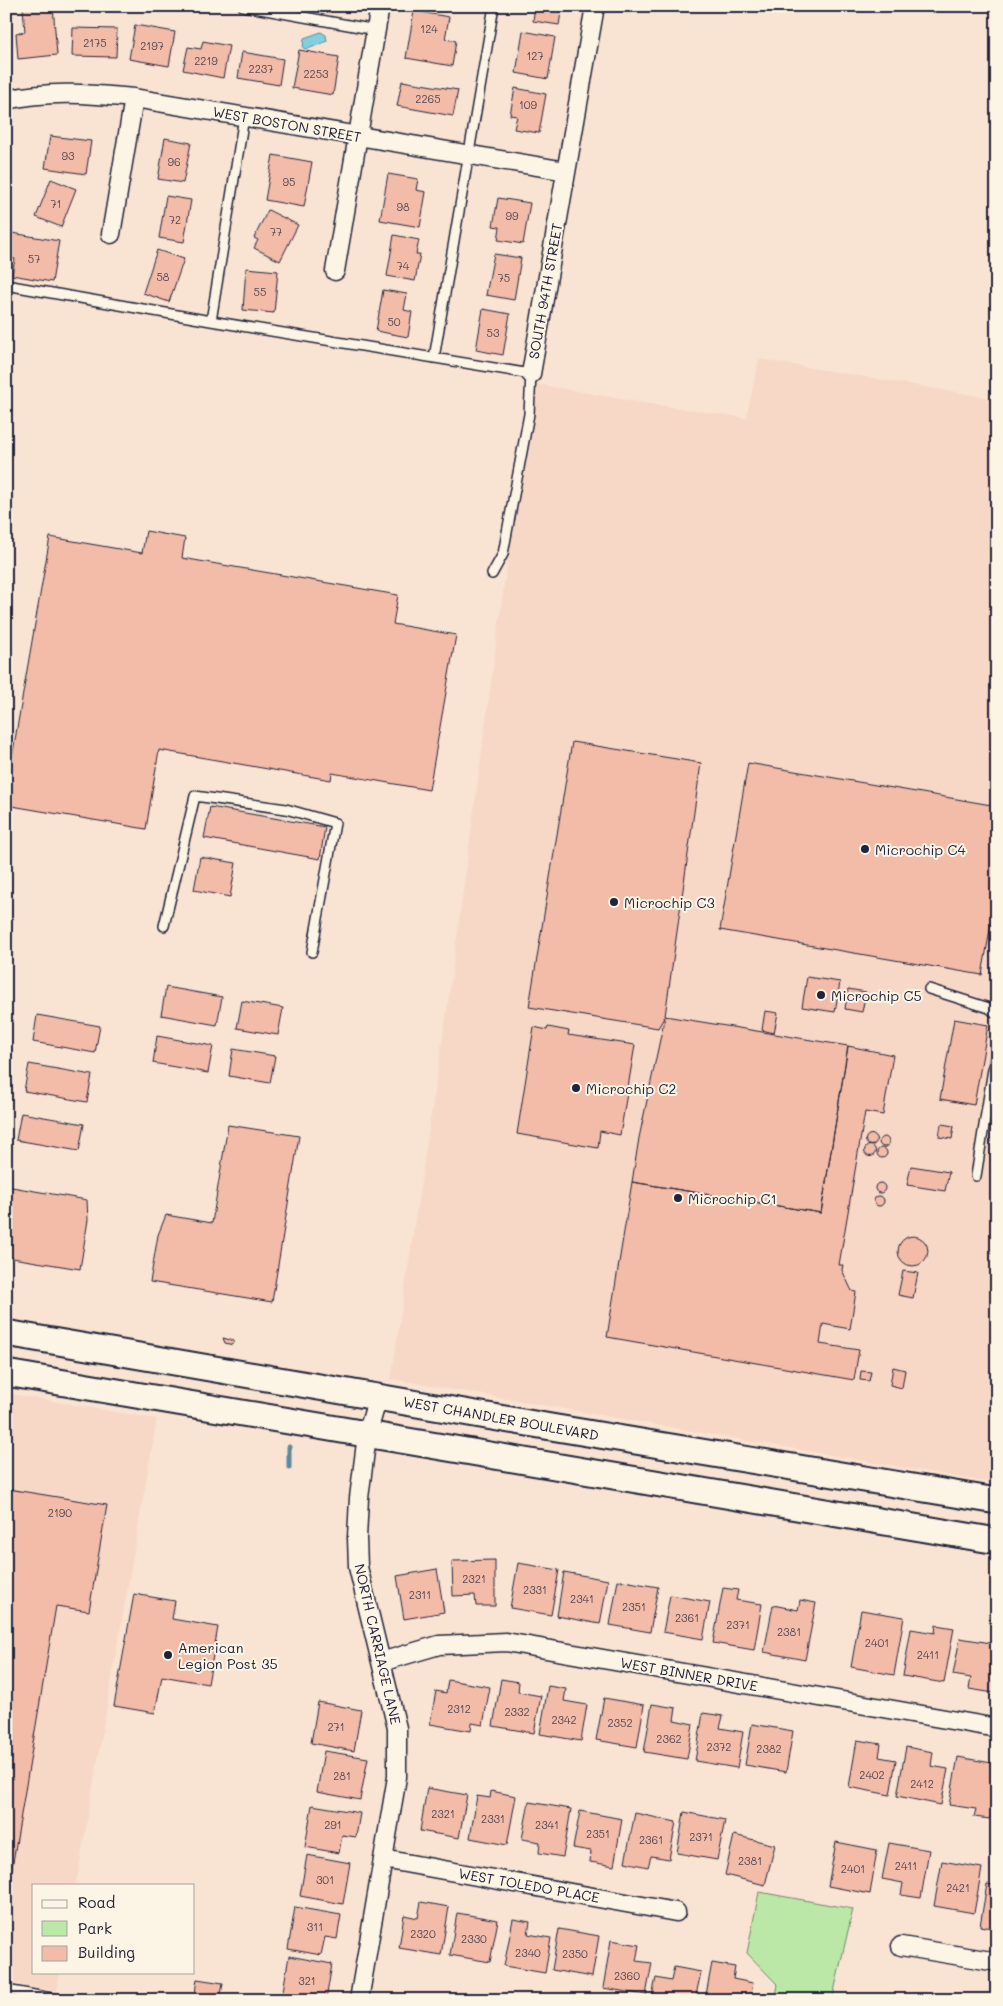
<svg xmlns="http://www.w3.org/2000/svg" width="1003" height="2006" viewBox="0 0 1003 2006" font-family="Mali,sans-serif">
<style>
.built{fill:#f7d8c6}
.green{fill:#bbe8a6;stroke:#6e8570}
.water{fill:#81cfdf;stroke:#5b8a9d}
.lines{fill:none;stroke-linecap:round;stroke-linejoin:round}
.stream{stroke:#5b8a9d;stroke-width:5}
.building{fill:#f3bca8;stroke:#22223b}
.lane-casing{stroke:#22223b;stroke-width:12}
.street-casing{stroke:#22223b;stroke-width:21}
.secondary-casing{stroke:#22223b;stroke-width:29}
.lane{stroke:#fcf5e5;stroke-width:9}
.street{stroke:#fcf5e5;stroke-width:18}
.secondary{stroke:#fcf5e5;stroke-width:25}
.poi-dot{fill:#22223b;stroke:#fcf5e5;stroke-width:2}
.labels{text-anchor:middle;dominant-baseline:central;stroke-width:4;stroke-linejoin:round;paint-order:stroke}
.number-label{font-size:11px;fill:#564856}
.street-label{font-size:14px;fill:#22223b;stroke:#fcf5e5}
.poi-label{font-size:14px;fill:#22223b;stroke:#fcf5e5;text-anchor:start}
</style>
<rect width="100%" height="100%" fill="#f9e4d3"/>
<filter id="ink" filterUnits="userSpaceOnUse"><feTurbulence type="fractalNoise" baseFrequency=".02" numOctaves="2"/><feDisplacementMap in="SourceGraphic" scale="10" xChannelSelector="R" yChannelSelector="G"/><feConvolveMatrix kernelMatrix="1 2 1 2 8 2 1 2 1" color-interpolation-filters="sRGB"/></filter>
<g filter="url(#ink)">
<!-- built -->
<path class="built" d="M759,359L997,399V1484L391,1379L449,996L531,383L645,403L746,418Z
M6,1393L157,1419L76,1885H34V1972H60L57,1991L6,1983Z"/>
<!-- green -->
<path class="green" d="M759,1892L853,1909L832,2000H775L778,1985L747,1953Z"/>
<!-- water -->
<path class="water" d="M321,32L326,35L327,41L308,49L303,48L304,38Z"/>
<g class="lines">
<!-- stream -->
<path class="stream" d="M289,1447V1467"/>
</g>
<!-- building -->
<path class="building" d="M39,6H53L57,55L18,59L16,33L25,32L23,8Z
M323,6H345L344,10Z
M432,6H449L448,9Z
M535,6H562L559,25L533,21Z
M414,11L449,17L445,39L456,41L452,66L406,58Z
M135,25L175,32L169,66L129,59Z
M73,28L117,29L116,57L72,56Z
M523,31L555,37L548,79L516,73Z
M203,41L229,46L223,78L183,70L188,47L201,49Z
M299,50L339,57L333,95L292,88Z
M242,52L283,59L279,85L238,78Z
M402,81L458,90L453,116L397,106Z
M515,88L546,94L539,133L514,129L517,116L510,115Z
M50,136L91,141L86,174L45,168Z
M165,138L191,143L183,183L158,179Z
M273,155L312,162L304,207L265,200Z
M388,174L418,179L416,190L426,192L420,227L380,220Z
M51,179L76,189L61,227L36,217Z
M166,196L191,200L184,242L159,238Z
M498,198L530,203L523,244L498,240L500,227L493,226Z
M268,210L298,225L280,261L254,248L258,240L254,238Z
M12,233L59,241L52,282L12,275L15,259L8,257Z
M394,235L419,240L416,254H420L415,281L387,276Z
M157,250L184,259L169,302L143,293Z
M494,254L521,258L514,300L486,295Z
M246,268L278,271L274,313L243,310Z
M383,290L407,294L404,310L412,312L408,337L376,331Z
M483,309L510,314L503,355L476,350Z
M146,531L185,538L182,558L398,595L393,624L456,635L429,790L332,773L331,780L159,750L146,829L6,805V792L50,537L142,553Z
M572,742L701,763L665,1016L658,1028L529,1007Z
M748,763L997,806V890L982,975L720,930Z
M210,807L325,827L320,859L204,838Z
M200,857L236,863L230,897L194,890Z
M807,977L840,982L835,1012L802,1007Z
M166,987L222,997L217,1025L161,1015Z
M848,989L866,992L862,1012L845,1009Z
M242,1001L283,1008L278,1035L237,1028Z
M765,1011L778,1013L774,1033L762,1030Z
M37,1015L100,1026L95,1053L33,1042Z
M665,1016L848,1046L821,1213L632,1182L639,1138Z
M954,1019L988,1025L974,1105L940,1099Z
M534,1027L547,1030L548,1027L569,1031L568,1035L635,1045L620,1135L600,1131L598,1148L517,1134Z
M157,1036L213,1046L208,1073L153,1063Z
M848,1046L893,1055L883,1115L865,1112L839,1265H843L842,1270L852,1291L856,1292L850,1329L823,1324L820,1344L859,1350L854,1380L607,1337L632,1182L821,1213Z
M233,1049L275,1056L270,1083L229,1076Z
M29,1064L92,1075L87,1102L24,1091Z
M21,1113L84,1124L79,1151L16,1140Z
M941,1124L954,1126L952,1139L939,1137Z
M228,1125L299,1136L272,1302L150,1282L158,1235L166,1215L212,1223Z
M865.5 1140a5.5 5.5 0 1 1 11 0a5.5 5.5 0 1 1-11 0Z
M879 1142a5 5 0 1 1 10 0a5 5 0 1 1-10 0Z
M864.5 1151a5.5 5.5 0 1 1 11 0a5.5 5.5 0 1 1-11 0Z
M877 1153a5 5 0 1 1 10 0a5 5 0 1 1-10 0Z
M911,1166L949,1172L945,1191L907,1185Z
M875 1188a5 5 0 1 1 10 0a5 5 0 1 1-10 0Z
M6,1186L87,1200L88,1220L80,1269L6,1257Z
M874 1201a5 5 0 1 1 10 0a5 5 0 1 1-10 0Z
M898 1251a15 15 0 1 1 30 0a15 15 0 1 1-30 0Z
M903,1271L918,1273L913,1298L898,1295Z
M223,1338L234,1341L233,1345L225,1343Z
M893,1367L905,1370L902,1388L890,1385Z
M861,1371L871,1372L869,1381L860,1380Z
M8,1489L107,1505L89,1611L56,1606L6,1904V1624L10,1599L6,1598V1501Z
M495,1560V1606H476L475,1595L453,1596L452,1561Z
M518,1563L559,1570L551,1615L510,1608Z
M437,1569L444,1612L404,1619L397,1576Z
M564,1572L608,1580L600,1624L557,1616Z
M618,1580L658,1587L650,1632L610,1625Z
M723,1588L738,1590L736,1600L762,1604L754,1650L713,1643Z
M134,1594L175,1601L172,1619L218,1627L208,1684L162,1676L155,1713L114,1706Z
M670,1595L710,1602L703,1639L663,1632Z
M800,1600L816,1603L805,1660L764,1652L773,1605L798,1610Z
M861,1610L904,1617L894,1675L851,1667Z
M936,1625L954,1628L944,1683L903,1676L911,1629L935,1633Z
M960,1638L997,1644V1676L994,1693L969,1689L971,1678L953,1675Z
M501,1679L519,1682L518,1692L541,1696L534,1733L493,1726Z
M448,1680L490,1687L483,1725L472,1723L471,1731L430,1724L436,1691L446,1693Z
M548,1686L566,1689L564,1701L587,1705L581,1741L540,1734Z
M604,1698L644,1705L637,1747L596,1740Z
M318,1702L361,1710L354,1751L311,1743Z
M652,1704L676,1708L674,1720L693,1724L687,1759L644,1752Z
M703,1713L723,1716L720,1728L743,1732L737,1768L695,1761Z
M752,1724L793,1731L786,1772L745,1765Z
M857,1740L881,1744L879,1757L896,1760L890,1795L849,1787Z
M906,1747L933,1752L931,1766L948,1769L941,1805L897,1796Z
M324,1751L368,1758L360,1800L317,1792Z
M958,1757L997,1764V1784L990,1819L974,1817L976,1809L949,1805Z
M427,1788L467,1795L459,1838L420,1831Z
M491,1791L516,1796L507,1845L470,1838L477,1796L490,1798Z
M529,1802L571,1809L563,1857L539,1853L540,1842L522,1839Z
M312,1805L360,1813L356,1837L342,1835L339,1853L305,1847Z
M580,1811L622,1819L614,1866L590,1862L591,1851L573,1848Z
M684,1812L725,1820L717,1860L677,1853Z
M635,1813L676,1822L669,1859L651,1856L648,1867L625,1862Z
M734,1835L775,1845L765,1885L725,1875Z
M836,1842L877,1850L870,1894L828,1886Z
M889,1843L929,1850L921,1898L901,1895L903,1883L882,1879Z
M307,1855L350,1863L343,1904L300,1896Z
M942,1861L982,1868L974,1913L934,1906Z
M987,1884L997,1886V1929L980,1926Z
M421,1902L449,1907L441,1955L399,1948L404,1915L418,1918Z
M295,1907L341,1915L337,1939L325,1937L321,1955L288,1949Z
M457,1913L498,1920L490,1962L450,1955Z
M513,1919L530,1922L528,1934L551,1938L545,1973L504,1966Z
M559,1929L599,1936L592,1977L552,1970Z
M611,1940L639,1945L636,1961L652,1963L646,1995L603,1988Z
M289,1956L332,1964L326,2000H299L282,1997Z
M712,1963L735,1967L733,1979L753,1983L750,2000H705Z
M674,1967L701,1972L695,2000H651L656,1978L671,1981Z
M197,1979L223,1983L220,2000H194Z
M969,1997L985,2000H968Z"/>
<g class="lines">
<defs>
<path id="lane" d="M243,6L376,30
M6,124L8,100
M6,285L211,321L531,374L529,414L503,554L492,574
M211,321L244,117
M434,358L494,6
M164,926L195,796L286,809L335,823L312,952
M929,989L989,1008L997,1014
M976,1176L997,1044
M6,1990L63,2000"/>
<path id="street" d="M6,100C49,90 91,94 134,98L566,171
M111,234L134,98
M335,271L380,6
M531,374L595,6
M381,1662L439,1645L506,1642L997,1728
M383,1859L676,1912
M901,1946L997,1962
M359,2000L397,1777V1728L358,1567L357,1538L359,1498L367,1435L378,1397"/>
<path id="secondary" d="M6,1333L551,1427L997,1501
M6,1373L997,1541"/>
</defs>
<!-- lane casing -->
<use href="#lane" class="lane-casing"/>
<!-- street casing -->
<use href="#street" class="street-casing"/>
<!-- secondary casing -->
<use href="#secondary" class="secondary-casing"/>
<!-- lane -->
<use href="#lane" class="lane"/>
<!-- street -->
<use href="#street" class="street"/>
<!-- secondary -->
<use href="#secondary" class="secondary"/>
</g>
</g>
<!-- markers -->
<g class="poi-dot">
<circle cx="865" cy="849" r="5"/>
<circle cx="614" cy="902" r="5"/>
<circle cx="821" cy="995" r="5"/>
<circle cx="576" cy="1088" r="5"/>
<circle cx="678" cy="1198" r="5"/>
<circle cx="168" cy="1655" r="5"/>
</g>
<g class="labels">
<!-- number labels -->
<g class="number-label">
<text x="429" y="28">124</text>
<text x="95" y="42">2175</text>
<text x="152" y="45">2197</text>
<text x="535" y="55">127</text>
<text x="206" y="60">2219</text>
<text x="261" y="68">2237</text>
<text x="316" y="73">2253</text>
<text x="428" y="98">2265</text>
<text x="528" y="104">109</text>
<text x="68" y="155">93</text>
<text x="174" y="161">96</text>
<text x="289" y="181">95</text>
<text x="56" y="203">71</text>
<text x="403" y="206">98</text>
<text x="512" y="215">99</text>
<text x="175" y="219">72</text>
<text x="276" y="231">77</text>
<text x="34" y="258">57</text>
<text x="403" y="265">74</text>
<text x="163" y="276">58</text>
<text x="504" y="277">75</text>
<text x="260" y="291">55</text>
<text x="394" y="321">50</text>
<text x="493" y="332">53</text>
<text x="60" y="1512">2190</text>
<text x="474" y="1578">2321</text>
<text x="535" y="1589">2331</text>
<text x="420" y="1594">2311</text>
<text x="582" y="1598">2341</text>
<text x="634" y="1606">2351</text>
<text x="687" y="1617">2361</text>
<text x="738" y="1624">2371</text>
<text x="789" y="1631">2381</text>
<text x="877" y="1642">2401</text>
<text x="928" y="1654">2411</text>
<text x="459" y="1708">2312</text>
<text x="517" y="1711">2332</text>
<text x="564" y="1719">2342</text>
<text x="620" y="1722">2352</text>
<text x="336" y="1726">271</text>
<text x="669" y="1738">2362</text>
<text x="719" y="1746">2372</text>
<text x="769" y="1748">2382</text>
<text x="872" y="1774">2402</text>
<text x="342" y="1775">281</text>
<text x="922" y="1783">2412</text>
<text x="443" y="1813">2321</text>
<text x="493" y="1818">2331</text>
<text x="333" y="1824">291</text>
<text x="547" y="1824">2341</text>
<text x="598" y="1833">2351</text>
<text x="701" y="1836">2371</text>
<text x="651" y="1839">2361</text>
<text x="750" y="1860">2381</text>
<text x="906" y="1865">2411</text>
<text x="853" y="1868">2401</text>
<text x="325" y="1879">301</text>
<text x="958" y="1887">2421</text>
<text x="315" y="1926">311</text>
<text x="423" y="1933">2320</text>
<text x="474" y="1938">2330</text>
<text x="528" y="1952">2340</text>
<text x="575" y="1953">2350</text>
<text x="627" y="1975">2360</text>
<text x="307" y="1980">321</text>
</g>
<!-- street labels -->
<g class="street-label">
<text transform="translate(287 124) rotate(10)">WEST BOSTON STREET</text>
<text transform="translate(545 291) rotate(-80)">SOUTH 94TH STREET</text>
<text transform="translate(501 1418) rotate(10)">WEST CHANDLER BOULEVARD</text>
<text transform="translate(378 1644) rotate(77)">NORTH CARRIAGE LANE</text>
<text transform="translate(689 1674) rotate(10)">WEST BINNER DRIVE</text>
<text transform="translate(529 1885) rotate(10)">WEST TOLEDO PLACE</text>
</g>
<!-- poi labels -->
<g class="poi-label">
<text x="875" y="849">Microchip C4</text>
<text x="624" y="902">Microchip C3</text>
<text x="831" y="995">Microchip C5</text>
<text x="586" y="1088">Microchip C2</text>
<text x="688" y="1198">Microchip C1</text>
<text x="178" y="1647">American<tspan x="178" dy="16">Legion Post 35</tspan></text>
</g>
</g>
<!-- margin -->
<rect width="1003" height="2006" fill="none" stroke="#fcf5e5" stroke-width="25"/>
<rect x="12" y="12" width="978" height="1981" fill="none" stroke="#22223b" stroke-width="2" filter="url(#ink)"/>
<!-- legend -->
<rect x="32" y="1884" width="162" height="90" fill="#fcf5e5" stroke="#a5a1a1"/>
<rect x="42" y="1900" width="25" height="8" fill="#fcf5e5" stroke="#a5a1a1"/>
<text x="78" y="1908" font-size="15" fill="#22223b">Road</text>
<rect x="42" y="1921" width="25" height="15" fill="#bbe8a6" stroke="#a5a1a1"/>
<text x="78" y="1934" font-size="15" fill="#22223b">Park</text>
<rect x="42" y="1946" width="25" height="15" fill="#f3bca8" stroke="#a5a1a1"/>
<text x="78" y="1958" font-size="15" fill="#22223b">Building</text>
</svg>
